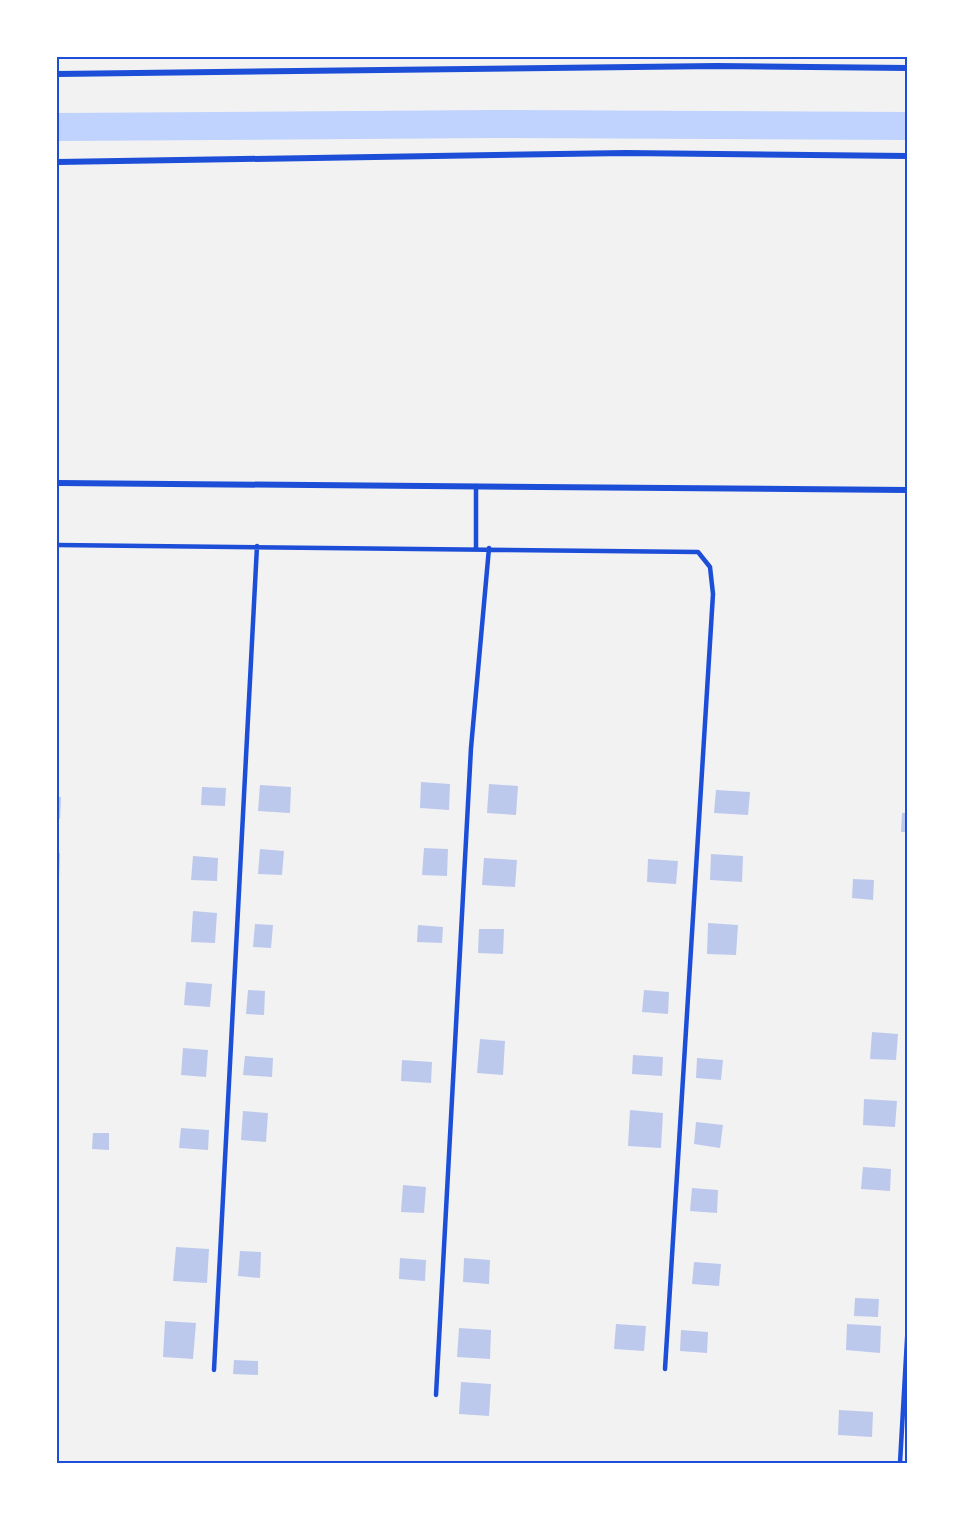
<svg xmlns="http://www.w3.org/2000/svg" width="965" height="1520" viewBox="0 0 965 1520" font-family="'Alegreya Sans',sans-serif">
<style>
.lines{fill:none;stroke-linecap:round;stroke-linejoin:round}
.canal{stroke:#bfd3fe;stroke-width:28}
.building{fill:#bdc9ec}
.service{stroke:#1d4ed8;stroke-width:4.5}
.minor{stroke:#1d4ed8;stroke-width:6}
.neatline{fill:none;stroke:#1d4ed8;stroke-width:2}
</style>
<rect width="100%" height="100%" fill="#f2f2f2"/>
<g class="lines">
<!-- canal -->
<path class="canal" d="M57,127L495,124L908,126"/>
</g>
<!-- building -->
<path class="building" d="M421,782L450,784L449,810L420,808Z
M489,784L518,786L516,815L487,813Z
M260,785L291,787L290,813L258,811Z
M202,787L226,788L225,806L201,805Z
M716,790L750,792L748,815L714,813Z
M57,797H61L60,819L57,818Z
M902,813H908V832H901Z
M424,848L448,849L447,876L422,875Z
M260,849L284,851L282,875L258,874Z
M57,853H60L59,878H57Z
M711,854L743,856L742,882L710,880Z
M193,856L218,858L217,881L191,880Z
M484,858L517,860L515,887L482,885Z
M648,859L678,861L676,884L647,882Z
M853,879L874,880L873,900L852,898Z
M193,911L217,913L215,943L191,942Z
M708,923L738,925L736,955L707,954Z
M255,924L273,925L271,948L253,947Z
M418,925L443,927L442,943L417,942Z
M479,929H504L503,954L478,953Z
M186,982L212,984L210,1007L184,1005Z
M248,990L265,991L264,1015L246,1014Z
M644,990L669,992L668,1014L642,1012Z
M872,1032L898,1034L896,1060L870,1059Z
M480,1039L505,1041L503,1075L477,1073Z
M183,1048L208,1050L206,1077L181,1075Z
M633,1055L663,1057L662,1076L632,1074Z
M245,1056L273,1058L272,1077L243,1075Z
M697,1058L723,1060L721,1080L696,1078Z
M402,1060L432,1062L431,1083L401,1081Z
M864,1099L897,1101L895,1127L863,1125Z
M630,1110L663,1113L661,1148L628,1146Z
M243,1111L268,1113L266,1142L241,1140Z
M696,1122L723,1125L720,1148L694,1144Z
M181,1128L209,1130L208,1150L179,1148Z
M93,1133H109V1150L92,1149Z
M863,1167L891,1169L890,1191L861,1189Z
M403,1185L426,1187L424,1213L401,1212Z
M692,1188L718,1190L717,1213L690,1211Z
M176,1247L209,1249L207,1283L173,1281Z
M240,1251L261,1252L260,1278L238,1276Z
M400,1258L426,1260L425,1281L399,1279Z
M464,1258L490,1260L489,1284L463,1282Z
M694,1262L721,1264L719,1286L692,1284Z
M855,1298L879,1299L878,1317L854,1316Z
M165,1321L196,1323L193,1359L163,1357Z
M616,1324L646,1326L644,1351L614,1349Z
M847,1324L881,1326L880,1353L846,1350Z
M459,1328L491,1330L490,1359L457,1357Z
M681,1330L708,1332L707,1353L680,1351Z
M234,1360L258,1361V1375L233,1374Z
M461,1382L491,1384L489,1416L459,1414Z
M839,1410L873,1412L872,1437L838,1435Z"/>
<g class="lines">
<!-- service -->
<path class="service" d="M57,545L698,552L710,567L713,594L665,1369
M476,548V486
M214,1370L257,546
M436,1395L471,748L489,548
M900,1463L908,1322"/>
<!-- minor -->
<path class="minor" d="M57,74L717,66L908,68
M57,162L626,153L908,156
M57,483L908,490"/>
</g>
<!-- border -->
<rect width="965" height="1520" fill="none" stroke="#ffffff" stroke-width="117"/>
<rect x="58" y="58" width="848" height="1404" class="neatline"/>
</svg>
